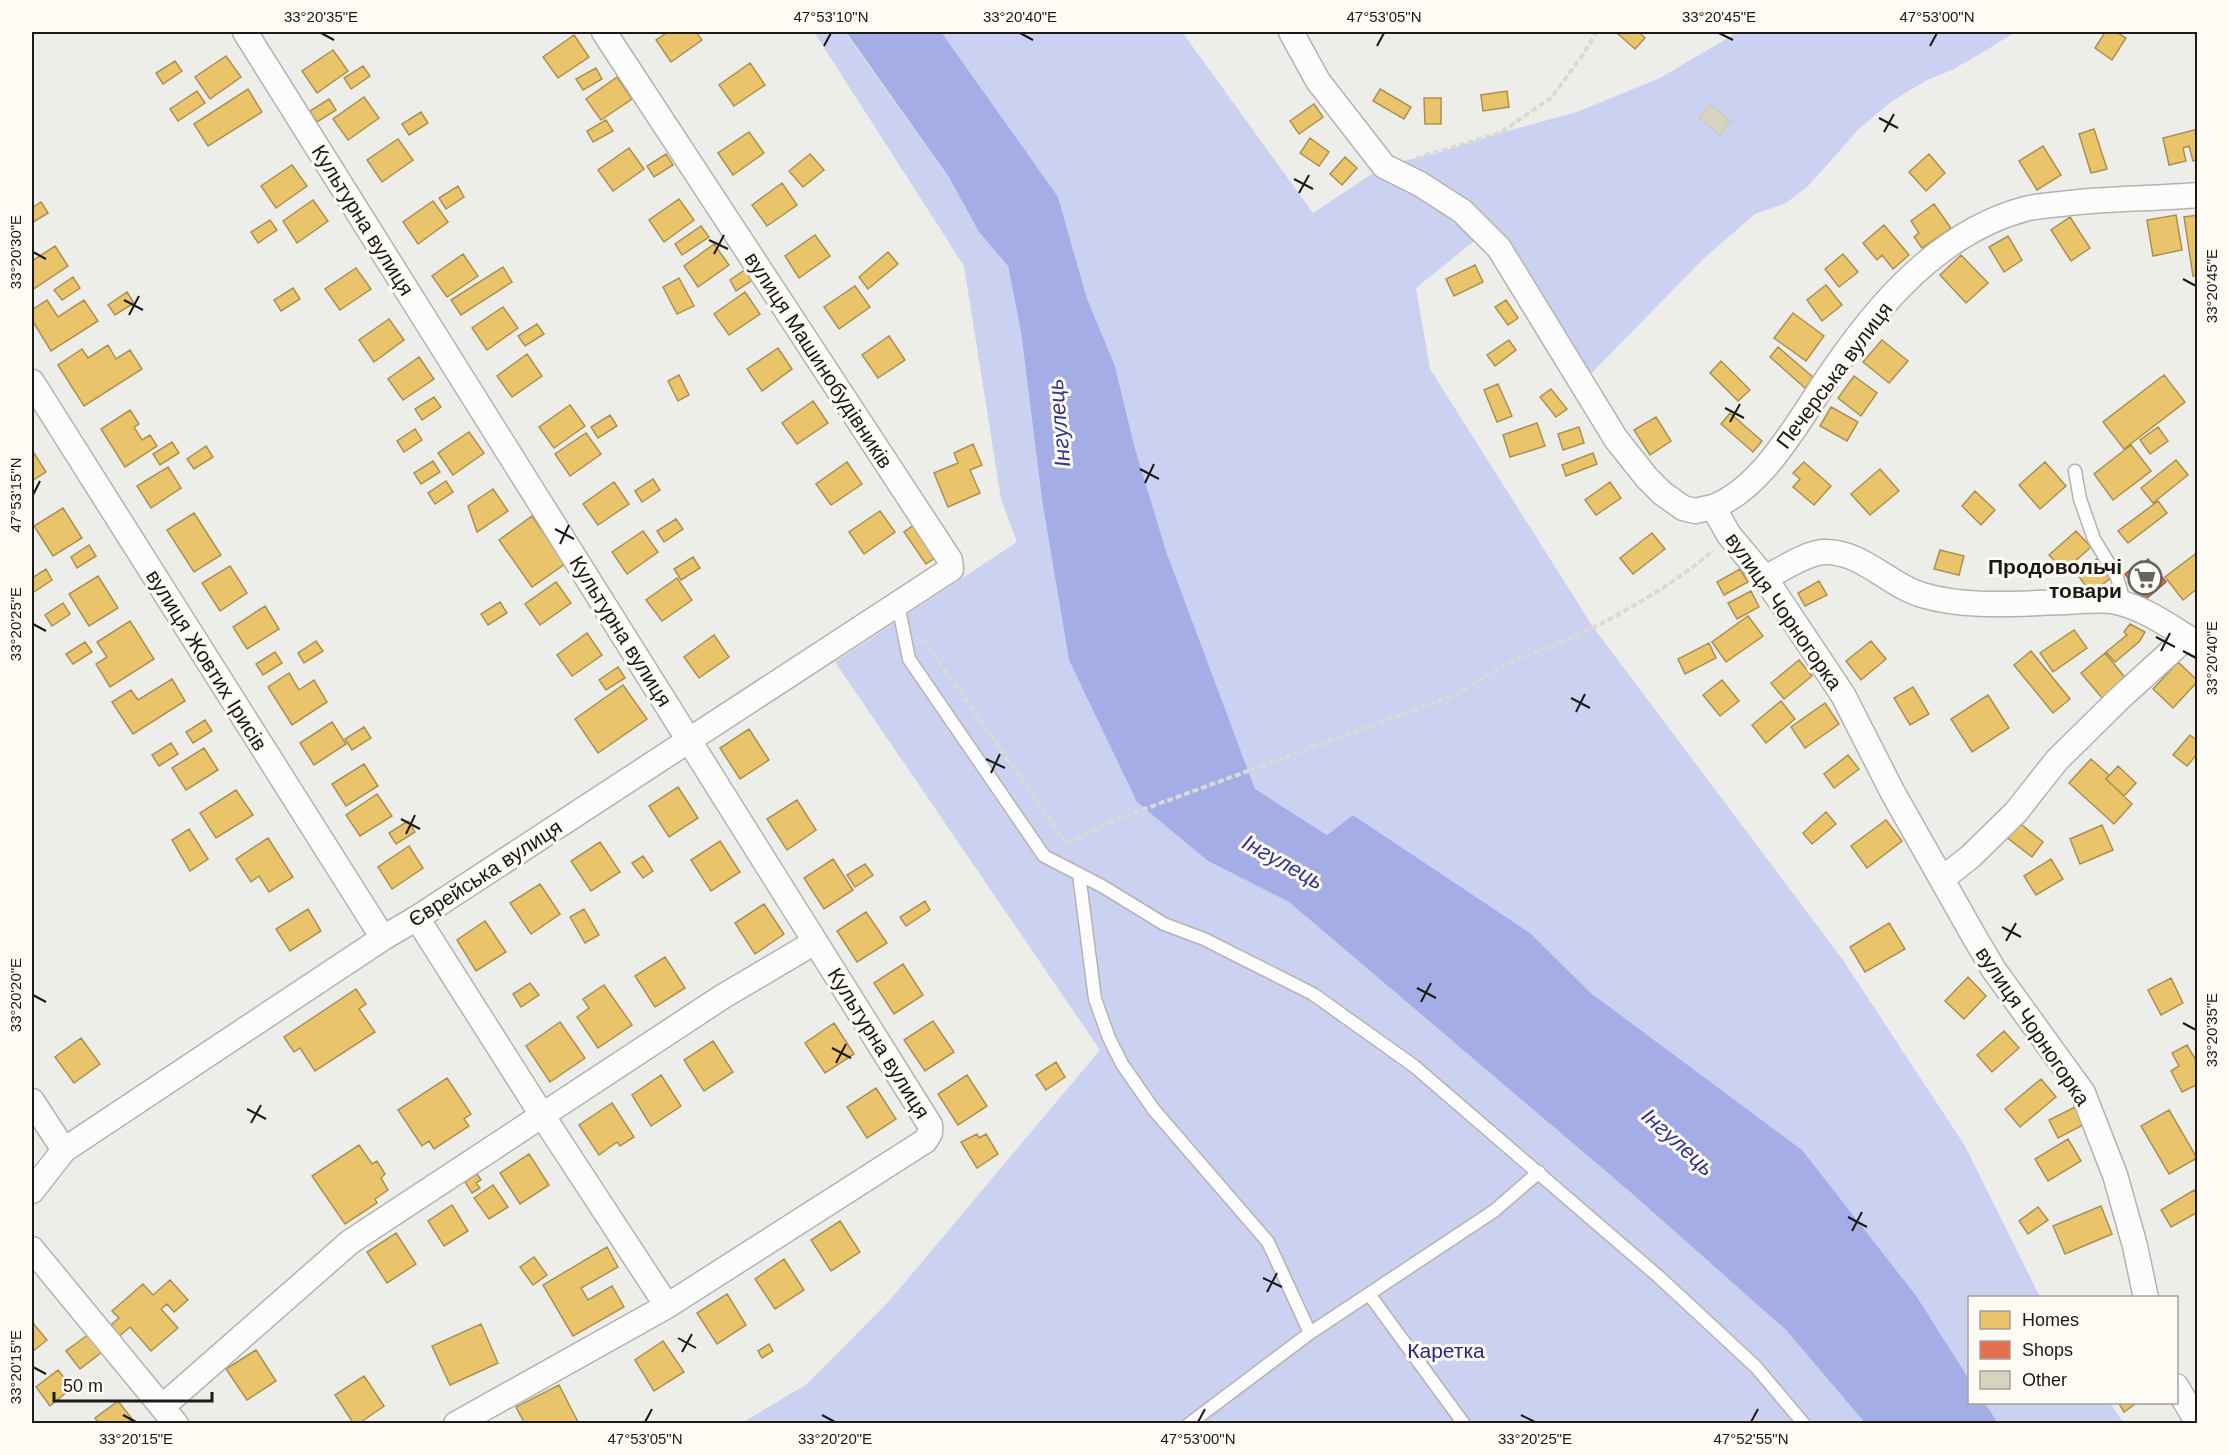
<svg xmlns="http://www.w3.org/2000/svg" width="2229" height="1455" viewBox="0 0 2229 1455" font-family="Helvetica,sans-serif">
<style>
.green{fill:#cbd2f1}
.water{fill:#a4ade5}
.homes{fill:#e9c46a;stroke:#ab9151;stroke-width:1.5}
.shops{fill:#e76f51;stroke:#aa5640;stroke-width:1.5}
.building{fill:#d7d3be;stroke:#c9c9c6;stroke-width:1.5}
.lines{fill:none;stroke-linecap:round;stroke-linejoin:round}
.service-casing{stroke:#b4b3b0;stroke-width:15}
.minor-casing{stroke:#b4b3b0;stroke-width:27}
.path{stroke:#d9d9d8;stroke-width:4;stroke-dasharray:6 3;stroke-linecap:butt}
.service{stroke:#fcfcfc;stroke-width:12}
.minor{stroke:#fcfcfc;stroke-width:24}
.ticks{fill:none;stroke:#1b1a18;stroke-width:2}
.labels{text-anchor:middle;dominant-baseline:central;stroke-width:6;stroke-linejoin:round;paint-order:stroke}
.street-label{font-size:21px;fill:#1b1a18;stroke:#fdfbf4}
.poi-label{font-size:21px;font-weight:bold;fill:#1b1a18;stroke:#fdfbf4;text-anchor:end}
.park-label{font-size:21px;fill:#282784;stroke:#fdfbf4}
.water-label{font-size:22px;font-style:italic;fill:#323491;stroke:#fdfbf4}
.neatline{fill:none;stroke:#1b1a18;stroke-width:2}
.ticks-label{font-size:15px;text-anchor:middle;fill:#1b1a18}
</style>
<rect width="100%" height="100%" fill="#edede9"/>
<!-- green -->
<path class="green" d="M814,32H845L953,184L979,232L1008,266L1021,332L1042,500L1069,660L1208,861L1289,902L1629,1191L1786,1330L1865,1423L740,1424L807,1384L890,1300L1100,1050L835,662L1017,542L1001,499L964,266Z
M941,32H1182L1313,213L1384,166L1440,152L1500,133L1577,112L1660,78L1738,32H2015L1985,51L1952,70L1927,80L1892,101L1858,130L1808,186L1786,203L1755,214L1703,259L1582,383L1484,233L1416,288L1430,369L1593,627L1843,960L1965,1146L2040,1297L1970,1298L1969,1379L1917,1297L1592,994L1530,933L1353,815L1327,835L1255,789L1166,551L1134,445L1115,366L1086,296Z
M1985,1403H2110L2124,1423H1998Z"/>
<!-- water -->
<path class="water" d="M846,32H941L1058,197L1086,296L1115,366L1134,445L1166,551L1255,789L1327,835L1353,815L1530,933L1592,994L1802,1150L1917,1297L1969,1379L1970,1402L1985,1403L1998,1423H1865L1786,1330L1629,1191L1289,902L1208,861L1137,802L1069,660L1042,500L1021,332L1008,266L979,232L950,179Z"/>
<!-- homes -->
<path class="homes" d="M668,32H696L702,40L671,62L656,40Z
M1616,32H1639L1645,38L1635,49Z
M2105,32H2116L2126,38L2112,60L2095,48Z
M574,35L589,57L558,78L543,57Z
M333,50L348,71L317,93L302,71Z
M226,56L241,77L210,99L195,77Z
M175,61L182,71L163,84L156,73Z
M750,63L765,85L734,106L719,85Z
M363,66L370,76L351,89L344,78Z
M596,68L602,79L583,90L576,79Z
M617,77L632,99L601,120L586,99Z
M248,89L262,112L208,146L194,124Z
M1380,89L1411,107L1404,119L1373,101Z
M197,91L205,103L178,121L170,109Z
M1507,91L1509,107L1483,111L1481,95Z
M364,97L379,118L348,140L333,119Z
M1424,98H1441V124H1425Z
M329,99L336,110L317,122L310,111Z
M1314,104L1323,117L1299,134L1290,121Z
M421,112L428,123L409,135L402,124Z
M606,120L613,131L593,142L587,131Z
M2094,129L2107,169L2091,173L2079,134Z
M2198,129V160L2193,161L2189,146L2183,148L2186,161L2169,165L2163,138Z
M749,132L764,153L733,175L718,153Z
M1310,138L1329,152L1319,166L1300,153Z
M398,139L413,160L382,182L367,160Z
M2043,146L2061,175L2037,190L2019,161Z
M629,148L644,169L613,191L598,170Z
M666,154L673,165L654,177L647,166Z
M810,154L824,170L803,187L789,171Z
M1929,154L1945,173L1926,191L1909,172Z
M1345,157L1357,168L1342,185L1330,174Z
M292,165L307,186L276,208L261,186Z
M782,183L797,205L767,226L752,205Z
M458,186L464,197L446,209L439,198Z
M679,199L694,220L664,242L649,220Z
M313,200L328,221L297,243L283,221Z
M433,201L448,222L418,244L403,222Z
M41,202L48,213L32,223V208Z
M1934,204L1951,228L1922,248L1914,237L1919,233L1911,221Z
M2176,215L2182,250L2153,256L2147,220Z
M2198,215V275L2193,276L2184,217Z
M2070,217L2090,248L2071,261L2051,230Z
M270,220L277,230L258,243L251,232Z
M1884,225L1909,255L1893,269L1882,255L1877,260L1863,243Z
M701,226L709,237L682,255L675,244Z
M815,235L830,256L799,278L785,256Z
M2008,236L2022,260L2004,272L1989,247Z
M714,244L729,265L698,287L684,266Z
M55,246L68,266L32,290V261Z
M888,252L898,264L868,289L859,277Z
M463,254L478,276L447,297L432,276Z
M1843,254L1858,272L1839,287L1825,269Z
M1961,255L1988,283L1966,303L1940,275Z
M1475,265L1483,282L1454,296L1446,279Z
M503,267L512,282L461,315L451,300Z
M749,267L756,278L736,291L730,280Z
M356,268L371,289L340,310L325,289Z
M73,277L80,288L62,300L54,290Z
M679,278L694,306L677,314L663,287Z
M1826,285L1842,305L1822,321L1807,300Z
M855,286L870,307L839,329L824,307Z
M293,288L300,299L281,311L274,300Z
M127,292L134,303L115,315L108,305Z
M745,292L760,314L729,335L714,314Z
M47,300L58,317L84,300L98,321L51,351L32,320V310Z
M1506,300L1518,318L1508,325L1495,307Z
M503,307L518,328L487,350L472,328Z
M1793,313L1824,336L1806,361L1774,338Z
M389,319L404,340L374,362L359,340Z
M537,324L544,334L525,346L518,336Z
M889,336L905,360L878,378L862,355Z
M1509,340L1516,350L1495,366L1487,355Z
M1882,340L1908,361L1889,383L1863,362Z
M108,345L116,359L130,350L142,369L84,406L58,365L82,349L88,358Z
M1778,347L1814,378L1805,388L1770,357Z
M778,348L792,369L762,391L747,369Z
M527,354L542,376L512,397L497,376Z
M419,357L434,379L403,400L388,379Z
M1721,361L1750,390L1738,401L1710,373Z
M679,375L689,395L678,401L668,381Z
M2164,375L2185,402L2124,449L2103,422Z
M1854,376L1877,393L1861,416L1838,398Z
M1498,384L1512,416L1497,422L1484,390Z
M1551,389L1567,409L1556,417L1540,397Z
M434,397L441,407L422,420L415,409Z
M813,401L828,423L797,444L782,423Z
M570,405L585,426L554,448L539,427Z
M1831,407L1858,422L1847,441L1820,426Z
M130,410L139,424L134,427L142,440L150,435L157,446L125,467L101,429Z
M1730,413L1762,441L1753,452L1721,424Z
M610,415L617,426L598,438L591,427Z
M1656,417L1671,441L1650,455L1634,430Z
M1537,423L1545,446L1510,457L1503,435Z
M1579,427L1584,443L1563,450L1558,434Z
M2158,427L2168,441L2150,454L2140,440Z
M415,429L422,440L404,452L397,441Z
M469,432L484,453L453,475L438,453Z
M586,433L601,454L570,476L555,454Z
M172,442L179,453L160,465L153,454Z
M973,444L982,465L970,470L980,493L948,507L934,473L958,463L954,453Z
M2131,445L2151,471L2113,500L2094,474Z
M206,446L213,457L194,469L187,459Z
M32,450L46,472L32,481Z
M1593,453L1597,464L1566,476L1562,465Z
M2176,460L2188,475L2153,503L2141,488Z
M433,461L440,472L421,484L414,473Z
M847,462L862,484L831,505L816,484Z
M1804,462L1831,486L1814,505L1793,487L1800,479L1793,473Z
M2045,462L2066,486L2040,509L2019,485Z
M168,467L181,488L151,508L137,486Z
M1880,469L1899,491L1870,515L1851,494Z
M653,479L660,490L642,502L635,491Z
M446,481L453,492L435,504L428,493Z
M614,482L629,504L598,525L583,504Z
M1610,482L1621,498L1596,515L1585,500Z
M493,489L508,511L477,532L468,506Z
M1975,491L1995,510L1981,525L1962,506Z
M2158,501L2167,513L2128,543L2118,531Z
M63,508L82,538L53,556L34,526Z
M880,511L895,532L864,554L849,532Z
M194,513L221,555L194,572L167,530Z
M532,516L565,564L532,587L499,540Z
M676,519L683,529L664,542L657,531Z
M915,524L938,556L926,564L904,532Z
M643,531L658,552L627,574L612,552Z
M2076,531L2091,547L2064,571L2049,555Z
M1652,533L1665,549L1633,574L1620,558Z
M89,545L96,556L77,568L71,557Z
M1940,550L1964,556L1959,575L1934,569Z
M2198,552V588L2183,600L2165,577Z
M693,557L700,568L681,580L674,569Z
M2097,559L2111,578L2091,593L2077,574Z
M230,566L247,593L220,611L202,583Z
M46,569L52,580L34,592L32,589V578Z
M1740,569L1748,582L1724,595L1717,582Z
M98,576L118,608L89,626L69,594Z
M677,578L692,600L662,621L646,600Z
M1819,581L1827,595L1805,606L1798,593Z
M556,582L571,603L540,625L525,604Z
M1751,591L1759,607L1737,619L1728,603Z
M500,602L507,613L488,625L481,614Z
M63,603L70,614L52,626L45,615Z
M265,606L279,629L247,649L233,627Z
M1748,616L1763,636L1726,662L1712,642Z
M130,621L154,659L110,687L96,664L107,657L97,642Z
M2130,624L2145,632L2139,642L2115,662L2106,652L2127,635L2124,632Z
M2074,630L2087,648L2053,672L2040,653Z
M587,633L602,655L572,676L557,655Z
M714,635L729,657L699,678L684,657Z
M316,641L323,651L304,663L298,653Z
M1871,641L1886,659L1861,680L1846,661Z
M85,642L92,652L73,664L66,654Z
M1709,643L1716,658L1685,674L1678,659Z
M2031,651L2070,699L2053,713L2014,665Z
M275,652L282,663L263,675L256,664Z
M2105,653L2127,680L2103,699L2081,673Z
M1799,660L1812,676L1784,699L1771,683Z
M2178,662L2198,681L2173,708L2153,689Z
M618,667L625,678L606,690L599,680Z
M289,673L299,690L314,680L327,702L292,725L268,687Z
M172,679L185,701L133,734L112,702L131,690L138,700Z
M1722,680L1739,701L1720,716L1703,695Z
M623,685L647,719L598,753L575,719Z
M1913,687L1929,714L1910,725L1894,698Z
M1988,695L2009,728L1972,752L1951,719Z
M1781,701L1795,719L1766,743L1752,725Z
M1825,703L1839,724L1805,748L1791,727Z
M205,720L212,731L193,743L186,732Z
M332,722L346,744L314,765L300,743Z
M364,727L371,738L352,750L345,739Z
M749,729L769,760L740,779L720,748Z
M2190,735L2198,741V753L2187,766L2173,755Z
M171,743L178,754L159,766L152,755Z
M204,748L218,770L186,790L172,768Z
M1848,755L1859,769L1834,788L1824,774Z
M2091,759L2109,775L2106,779L2132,804L2114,824L2069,783Z
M364,764L378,786L346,806L332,784Z
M2118,766L2136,783L2124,796L2106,779Z
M678,787L698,818L669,837L649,806Z
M236,790L253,815L216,838L200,813Z
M377,794L392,816L360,836L346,815Z
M797,800L816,830L787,850L767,819Z
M1826,812L1836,824L1812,844L1803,833Z
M1886,820L1902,841L1867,868L1851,846Z
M408,821L415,832L396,844L389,833Z
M2017,821L2043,842L2032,857L2005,836Z
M2102,825L2113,850L2080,864L2070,839Z
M189,829L208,859L190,871L172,840Z
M268,838L293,877L269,892L259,876L251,882L236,859Z
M720,841L740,872L711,891L691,860Z
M600,842L620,872L591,891L571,861Z
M409,846L423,868L392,889L378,867Z
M643,856L653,871L643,878L632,863Z
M833,859L853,890L824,909L804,878Z
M2051,859L2063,879L2036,895L2024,876Z
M865,864L873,875L855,887L847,875Z
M540,884L560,914L531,934L510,903Z
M925,901L930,910L906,926L900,917Z
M764,904L784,934L755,954L735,923Z
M308,909L321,931L290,951L276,929Z
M584,909L599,935L585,943L570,917Z
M866,912L887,943L857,962L837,931Z
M485,921L506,952L476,971L457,940Z
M1889,923L1905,949L1865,972L1850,947Z
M665,957L685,988L655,1007L635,976Z
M903,964L923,995L894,1014L874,983Z
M1968,977L1986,996L1964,1019L1945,1001Z
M2171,978L2183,1003L2161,1015L2148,990Z
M530,983L539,995L521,1007L513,994Z
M604,985L632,1025L598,1048L577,1017L589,1008L583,999Z
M356,989L366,1004L359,1009L375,1032L315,1071L300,1048L294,1052L284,1037Z
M933,1021L954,1052L925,1071L904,1040Z
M560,1022L585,1058L550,1082L526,1046Z
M834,1023L854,1054L825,1073L805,1043Z
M2004,1031L2019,1048L1992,1072L1977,1055Z
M81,1038L100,1064L74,1083L55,1057Z
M713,1041L733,1072L704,1091L684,1060Z
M2187,1045L2198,1064V1084L2182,1092L2171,1071L2179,1066L2172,1053Z
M1056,1062L1065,1077L1046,1090L1036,1075Z
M661,1075L681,1106L651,1126L632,1095Z
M967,1075L987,1106L958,1125L938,1094Z
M447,1078L471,1114L464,1119L469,1126L434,1149L429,1141L422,1146L398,1110Z
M2041,1079L2056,1097L2020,1127L2005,1109Z
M876,1088L896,1119L867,1138L847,1107Z
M612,1103L634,1137L620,1146L617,1142L599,1155L579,1125Z
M2075,1107L2083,1125L2058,1138L2049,1120Z
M2169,1110L2197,1158L2169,1174L2141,1126Z
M977,1134L979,1138L986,1134L998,1154L977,1168L961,1142Z
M2068,1139L2081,1161L2048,1181L2035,1159Z
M359,1145L372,1164L377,1161L385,1174L381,1178L388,1190L375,1199L377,1203L345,1224L312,1176Z
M529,1154L549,1185L520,1204L500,1173Z
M477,1174L481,1180L476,1183L480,1188L472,1193L465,1182Z
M493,1185L508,1207L489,1219L474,1198Z
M2194,1190L2198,1196V1212L2171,1227L2161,1210Z
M452,1205L468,1231L444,1246L428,1221Z
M2101,1206L2112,1234L2065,1254L2053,1226Z
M2038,1207L2048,1220L2028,1234L2019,1221Z
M840,1221L860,1252L831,1271L811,1240Z
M396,1233L416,1264L387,1283L367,1252Z
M607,1247L618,1267L581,1288L588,1300L612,1286L624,1307L573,1336L543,1285Z
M534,1257L547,1275L533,1285L520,1267Z
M784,1259L804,1290L775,1309L755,1279Z
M170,1280L188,1300L174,1312L167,1304L161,1309L178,1328L151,1351L130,1327L116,1339L107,1328L119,1318L112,1311L143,1284L153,1295Z
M727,1294L746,1325L717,1344L697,1313Z
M32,1322L47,1340L32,1352Z
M481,1324L498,1363L450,1385L432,1346Z
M89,1334L102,1352L80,1369L66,1351Z
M663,1341L684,1372L654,1391L635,1360Z
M769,1344L773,1351L762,1358L758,1351Z
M256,1350L276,1381L247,1400L226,1369Z
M58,1370L72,1388L50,1406L36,1387Z
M364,1376L384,1406L358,1424H354L335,1395Z
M559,1385L579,1424H525L516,1407Z
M118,1401L132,1419L126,1424H99L95,1418Z
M2118,1402H2138L2124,1412Z"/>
<!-- shops -->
<path class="shops" d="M2148,559L2166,582L2145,600L2125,574L2141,561L2143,563Z"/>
<!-- building -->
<path class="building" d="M1710,104L1731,121L1720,135L1699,118Z"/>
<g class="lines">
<defs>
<path id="service" d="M2075,471L2080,499L2094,539L2117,577L2125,605
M898,604L909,659L1044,856L1102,886L1164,924L1204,939L1313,994L1414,1066L1659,1277L1756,1367L1804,1424
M1079,874L1095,999L1109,1038L1122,1064L1154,1110L1268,1242L1310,1333
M1369,1294L1464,1424
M1189,1424L1310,1333L1494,1211L1539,1172"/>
<path id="minor" d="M245,32L930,1125V1133L925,1141L667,1306L456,1424
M1291,32L1318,81L1384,166L1420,184L1462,211L1499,248L1616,439L1647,478L1662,493L1683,508L1695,511L1713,507L1729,535L1765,578L1843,695L1893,793L1975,938L1994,970L2083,1093L2115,1175L2135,1246L2146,1298
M32,382L383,938
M1713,507C1757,490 1789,437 1814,399C1864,321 1931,234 2025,209C2037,206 2050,205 2061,204C2106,198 2152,199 2198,195
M1765,578C1781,570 1806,553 1823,552C1861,550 1888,585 1922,595C1969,609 2019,603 2067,602C2083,601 2102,599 2117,602C2147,609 2172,628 2198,644
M1942,879L1970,857L2016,812L2057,760L2120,698L2187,637
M417,918L542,1115L667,1306
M32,1101L64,1150
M32,1191L64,1150L383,938L417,918L951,569L950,560L604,32
M32,1249L176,1424
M2176,1386L2198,1423
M162,1407L350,1242L722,997L815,942"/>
</defs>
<!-- service casing -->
<use href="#service" class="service-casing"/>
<!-- minor casing -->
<use href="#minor" class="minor-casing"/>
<!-- path -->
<path class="path" d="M1416,158L1500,133L1551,98L1582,56L1597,32
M923,639L1067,844L1109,822L1458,694C1478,681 1497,669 1518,659C1533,652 1550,648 1565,641C1612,620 1676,584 1713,550"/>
<!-- service -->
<use href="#service" class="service"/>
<!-- minor -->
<use href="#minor" class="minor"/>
</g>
<!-- ticks -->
<path class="ticks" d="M321,33L334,40M1020,33L1033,40M1719,33L1733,40M824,46L831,33M1377,46L1384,33M1930,46L1937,33M1879,118L1898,128M1884,132L1894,114M1294,179L1313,189M1299,193L1309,175M709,240L728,249M33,252L46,259M714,254L724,235M2183,279L2196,286M124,300L143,310M129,315L139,296M1725,408L1744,418M1730,422L1740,404M1140,469L1159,479M1145,483L1154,464M33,495L40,481M555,529L574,539M560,544L569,525M33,624L46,631M2156,637L2175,647M2161,651L2170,633M2183,651L2196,658M1571,698L1590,708M1576,712L1585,694M986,759L1005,768M991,773L1000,754M401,819L420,829M406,834L415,815M2002,927L2021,937M2006,941L2016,923M1417,988L1436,998M33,995L46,1002M1421,1002L1431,983M2183,1023L2196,1030M832,1048L851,1058M836,1063L846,1044M247,1109L266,1119M251,1123L261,1105M1848,1217L1867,1227M1852,1231L1862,1212M1263,1278L1282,1287M1267,1292L1277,1273M678,1338L696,1348M682,1352L692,1334M33,1367L46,1374M123,1415L136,1422M822,1415L835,1422M1521,1415L1535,1422M645,1422L652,1409M1198,1422L1205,1409M1751,1422L1758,1409"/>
<!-- icons -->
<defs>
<symbol id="supermarket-ring" viewBox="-11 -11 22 22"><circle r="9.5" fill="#fdfbf4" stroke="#646461" stroke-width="1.5"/><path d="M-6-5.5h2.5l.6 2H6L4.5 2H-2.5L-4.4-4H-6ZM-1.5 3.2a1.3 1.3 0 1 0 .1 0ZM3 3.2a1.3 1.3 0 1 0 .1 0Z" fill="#646461"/></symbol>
</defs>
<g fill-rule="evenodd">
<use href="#supermarket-ring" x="2126" y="559" width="38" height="38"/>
</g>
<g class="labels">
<!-- street labels -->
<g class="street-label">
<text transform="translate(363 220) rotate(58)">Культурна вулиця</text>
<text transform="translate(819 360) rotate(57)">вулиця Машинобудівників</text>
<text transform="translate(1834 375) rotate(-53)">Печерська вулиця</text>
<text transform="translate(1784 611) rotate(55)">вулиця Чорногорка</text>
<text transform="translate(621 631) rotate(58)">Культурна вулиця</text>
<text transform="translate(207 660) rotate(58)">вулиця Жовтих Ірисів</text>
<text transform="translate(485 873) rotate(-33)">Єврейська вулиця</text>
<text transform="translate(2033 1026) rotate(56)">вулиця Чорногорка</text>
<text transform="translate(879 1043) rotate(58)">Культурна вулиця</text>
</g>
<!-- poi labels -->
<g class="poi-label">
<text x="2122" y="566">Продовольчі<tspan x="2122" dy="24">товари</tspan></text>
</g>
<!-- park labels -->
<g class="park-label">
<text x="1446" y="1350">Каретка</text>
</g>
<!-- water labels -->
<g class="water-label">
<text transform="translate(1059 423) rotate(-95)">Інгулець</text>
<text transform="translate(1283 862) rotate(29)">Інгулець</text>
<text transform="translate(1678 1142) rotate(42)">Інгулець</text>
</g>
</g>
<!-- border -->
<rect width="2229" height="1455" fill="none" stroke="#fdfbf4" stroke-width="66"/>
<!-- legend -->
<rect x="1968" y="1296" width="210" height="108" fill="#fdfbf4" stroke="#a3a19c" stroke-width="1.5"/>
<rect x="1980" y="1311" width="30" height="18" fill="#e9c46a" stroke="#a3a19c" stroke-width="1.5"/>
<text x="2022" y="1326" font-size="18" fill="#1b1a18">Homes</text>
<rect x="1980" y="1341" width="30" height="18" fill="#e76f51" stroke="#a3a19c" stroke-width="1.5"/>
<text x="2022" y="1356" font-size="18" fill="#1b1a18">Shops</text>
<rect x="1980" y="1371" width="30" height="18" fill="#d7d3be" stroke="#a3a19c" stroke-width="1.5"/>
<text x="2022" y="1386" font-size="18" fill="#1b1a18">Other</text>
<!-- scale -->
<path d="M54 1392v9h158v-9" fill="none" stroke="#1b1a18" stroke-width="3"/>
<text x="63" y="1392" font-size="18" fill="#1b1a18" stroke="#fdfbf4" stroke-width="4.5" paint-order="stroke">50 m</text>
<rect x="33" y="33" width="2163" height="1389" class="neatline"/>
<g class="ticks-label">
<text x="321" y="22">33°20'35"E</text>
<text x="831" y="22">47°53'10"N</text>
<text x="1020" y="22">33°20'40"E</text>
<text x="1384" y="22">47°53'05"N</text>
<text x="1719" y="22">33°20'45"E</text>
<text x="1937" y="22">47°53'00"N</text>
<text transform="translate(16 252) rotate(-90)" y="5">33°20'30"E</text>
<text transform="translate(2212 286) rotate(-90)" y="5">33°20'45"E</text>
<text transform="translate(16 495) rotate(-90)" y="5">47°53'15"N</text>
<text transform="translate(16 624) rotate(-90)" y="5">33°20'25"E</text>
<text transform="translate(2212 658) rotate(-90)" y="5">33°20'40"E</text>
<text transform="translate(16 995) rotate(-90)" y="5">33°20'20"E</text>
<text transform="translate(2212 1030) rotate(-90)" y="5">33°20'35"E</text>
<text transform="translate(16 1367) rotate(-90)" y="5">33°20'15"E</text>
<text x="136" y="1444">33°20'15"E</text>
<text x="645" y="1444">47°53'05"N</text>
<text x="835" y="1444">33°20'20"E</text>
<text x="1198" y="1444">47°53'00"N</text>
<text x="1535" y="1444">33°20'25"E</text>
<text x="1751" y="1444">47°52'55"N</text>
</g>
</svg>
